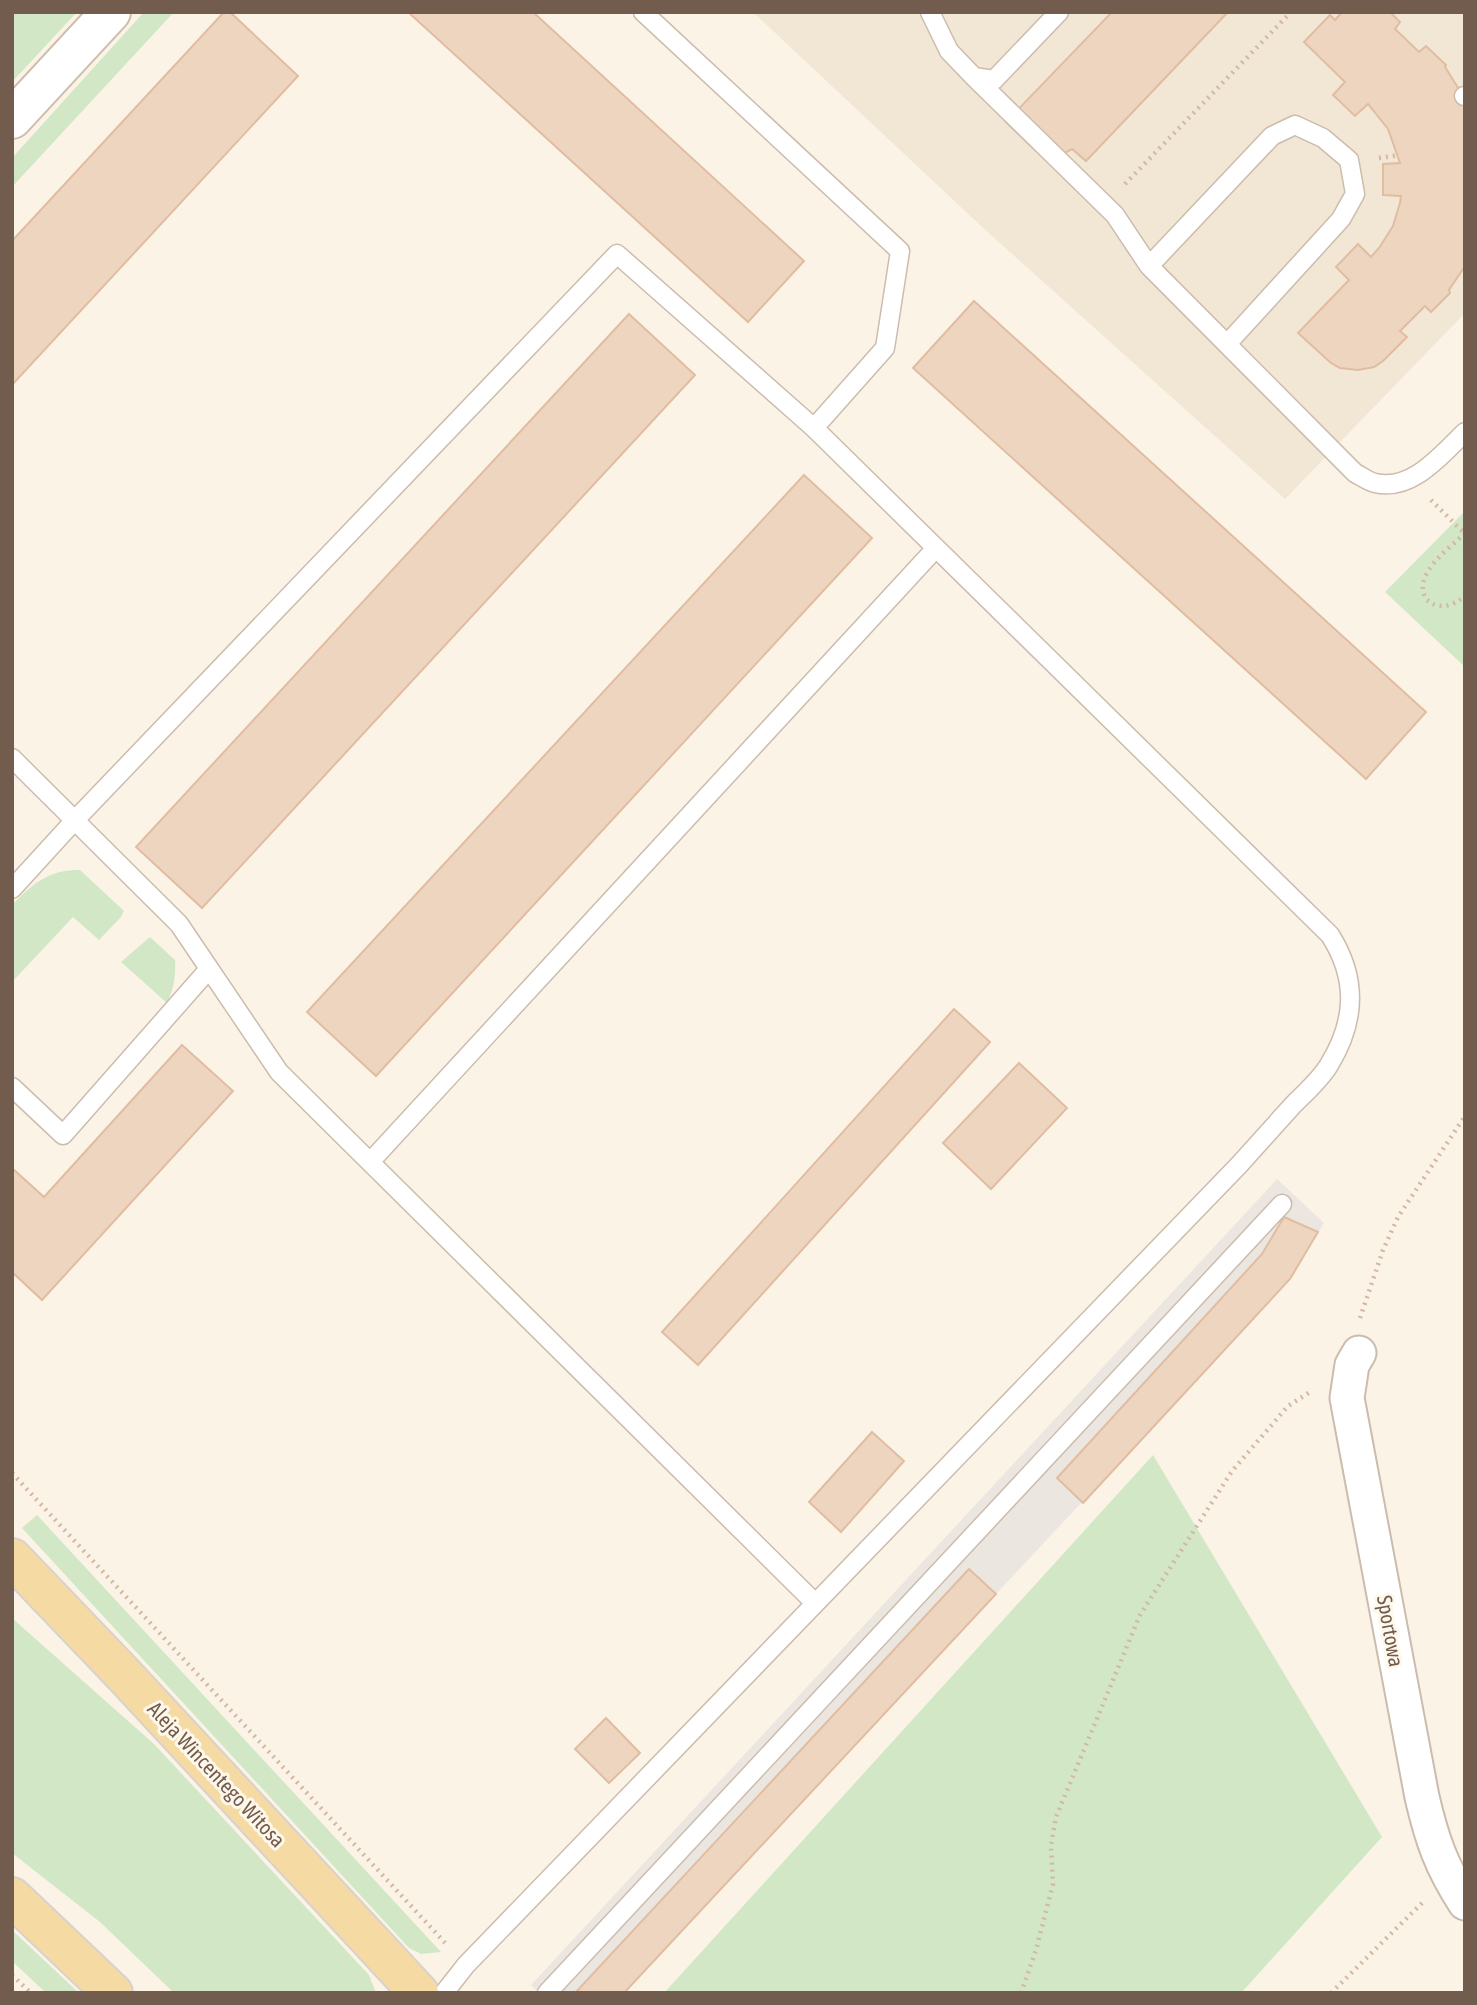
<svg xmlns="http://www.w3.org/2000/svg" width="1477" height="2005" viewBox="0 0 1477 2005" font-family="'Asap Condensed',sans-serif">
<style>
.residential{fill:#f2e6d5}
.industrial{fill:#ebe6e0}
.green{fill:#d1e7c5}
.building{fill:#eed5c0;stroke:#e0bda1;stroke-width:2}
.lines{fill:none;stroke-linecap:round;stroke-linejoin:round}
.service-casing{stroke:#ccbcad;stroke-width:21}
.minor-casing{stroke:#ccbcad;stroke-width:37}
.secondary-casing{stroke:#cebdab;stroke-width:42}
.primary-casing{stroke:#d8d1cd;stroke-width:42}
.path{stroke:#d3b8a3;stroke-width:4.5;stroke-dasharray:2 5;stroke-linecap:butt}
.service{stroke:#fff;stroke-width:18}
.minor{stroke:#fff;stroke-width:33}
.secondary{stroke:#fff;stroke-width:38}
.primary{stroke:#f5dba3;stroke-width:38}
.labels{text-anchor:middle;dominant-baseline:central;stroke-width:6;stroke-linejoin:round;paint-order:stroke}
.street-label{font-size:21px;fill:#725c4d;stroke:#fef8ec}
</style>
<rect width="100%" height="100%" fill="#fbf4e6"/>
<!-- residential -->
<path class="residential" d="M753,12H1465V313L1285,499L981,226Z"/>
<!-- industrial -->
<path class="industrial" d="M1277,1179L1324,1223L1290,1279L624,1993H539L531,1985Z"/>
<!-- green -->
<path class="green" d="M12,12H77L12,82Z
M144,12H174L12,187V158Z
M1465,511V667L1385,592Z
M80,870L124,911L121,917L99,940L73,917L12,982V905C32,884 50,869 80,870Z
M150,937L175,960C176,975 174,989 167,1003L121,962Z
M1153,1455L1382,1837L1241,1993H664Z
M37,1515L441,1952L421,1954L409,1948L22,1528Z
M12,1618L154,1744L369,1975L376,1993H174L100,1922L12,1853Z
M12,1930L79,1993H46L12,1961Z"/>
<!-- building -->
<path class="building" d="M224,12H230L298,76L12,385V241Z
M408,12H533L804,261L748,322Z
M1112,12H1228L1086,161L1072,149L1061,155H1048L1035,150L1006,122Z
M1342,12H1390L1400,22L1395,29L1419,52L1426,46L1446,65L1445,67L1465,99V266L1449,290L1450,293L1431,312L1425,306L1400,331L1407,337L1383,361L1374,367L1358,370L1340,368L1331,363L1298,333L1349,280L1336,267L1358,244L1371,257L1379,248L1393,226L1400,203L1401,196L1383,195V164L1400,163L1388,129L1368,104L1355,116L1333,95L1345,82L1304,42L1330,15L1335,20Z
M974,301L1426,712L1366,779L913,368Z
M629,314L695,375L202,908L136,847Z
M804,475L872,538L376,1076L307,1012Z
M954,1009L990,1042L698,1365L662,1332Z
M182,1045L233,1091L42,1300L12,1272V1168L44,1197Z
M1019,1063L1067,1108L991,1189L943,1143Z
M1284,1217L1318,1232L1290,1279L1083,1503L1057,1478L1262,1254Z
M872,1432L904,1461L841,1532L809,1502Z
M969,1569L996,1594L624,1993H575Z
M606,1718L640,1753L609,1783L575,1749Z"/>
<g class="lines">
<defs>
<path id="service" d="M930,12L949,51L974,77L994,80L1059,12
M974,77L1115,215L1149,266L1355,473C1361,476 1369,482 1375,483C1412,492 1442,454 1465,432
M1464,96H1465
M1149,266L1272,136L1295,125L1323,138L1349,160L1355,194L1341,219L1227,344
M12,758L179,924L279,1072L815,1603
M12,889L75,820L617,254L814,428
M12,1087L63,1135L209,969
M370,1162L936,548
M444,1993L466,1965L1239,1165C1257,1145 1275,1125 1293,1105C1305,1093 1320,1080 1329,1065C1356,1021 1358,979 1330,935L814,428L885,348L900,251L643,12
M547,1993L1282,1204"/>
<path id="minor" d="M1359,1353L1352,1365L1347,1398L1422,1797C1432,1840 1441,1866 1465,1903"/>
<path id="secondary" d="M12,119L111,12"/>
<path id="primary" d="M12,1558L125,1676L419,1993
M12,1897L113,1993"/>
</defs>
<!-- service casing -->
<use href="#service" class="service-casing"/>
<!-- minor casing -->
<use href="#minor" class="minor-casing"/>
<!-- secondary casing -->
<use href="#secondary" class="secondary-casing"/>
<!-- primary casing -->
<use href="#primary" class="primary-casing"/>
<!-- path -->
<path class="path" d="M1379,158L1399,155
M1125,184L1291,12
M1431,500L1464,533
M1465,533C1449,549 1412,574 1426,599C1439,611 1452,606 1465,596
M1360,1318L1383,1250L1398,1217L1465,1116
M12,1473L447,1945
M12,1975L31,1993
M1021,1993L1036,1950L1053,1884L1051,1845L1056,1817L1140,1615L1232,1471L1288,1406L1310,1392
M1331,1993L1423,1902"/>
<!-- service -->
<use href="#service" class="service"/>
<!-- minor -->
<use href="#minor" class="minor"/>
<!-- secondary -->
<use href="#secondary" class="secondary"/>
<!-- primary -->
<use href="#primary" class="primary"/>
</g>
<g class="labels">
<!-- street labels -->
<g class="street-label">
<text transform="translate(1391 1631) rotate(80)">Sportowa</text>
<text transform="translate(217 1774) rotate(47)">Aleja Wincentego Witosa</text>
</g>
</g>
<!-- border -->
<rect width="1477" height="2005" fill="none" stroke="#725c4d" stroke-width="28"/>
</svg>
